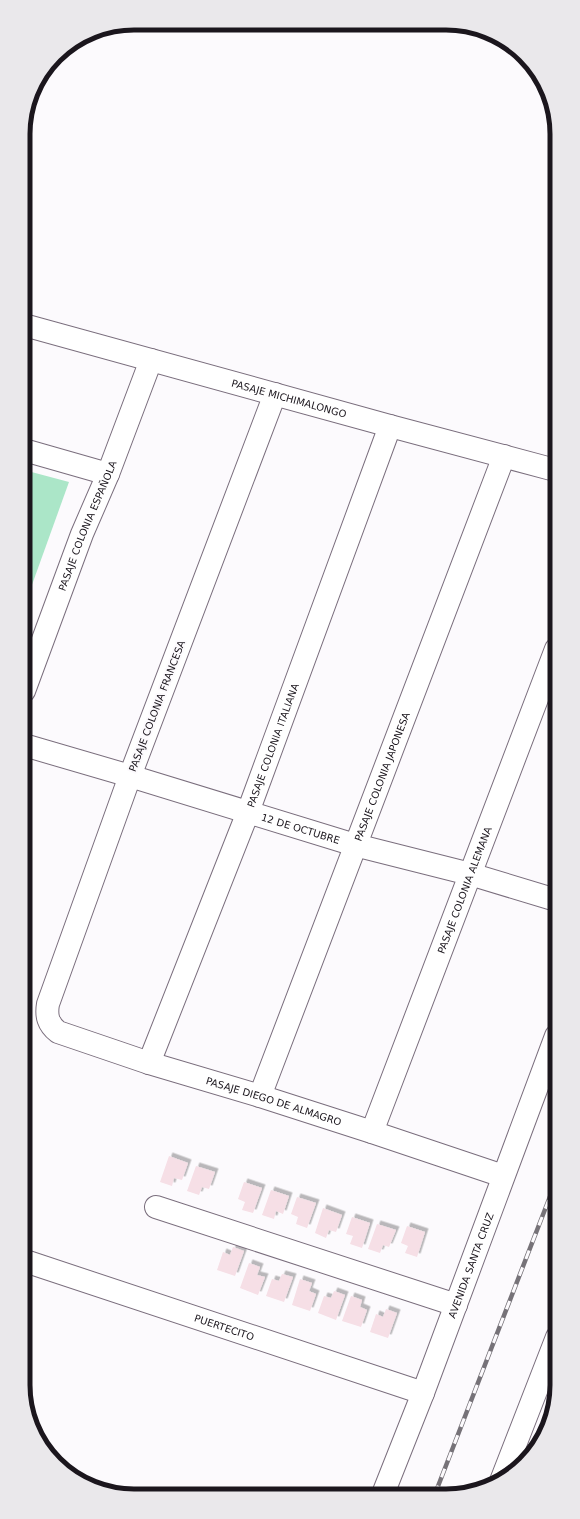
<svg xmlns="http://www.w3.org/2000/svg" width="580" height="1519" viewBox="0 0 580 1519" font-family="'DejaVu Sans',sans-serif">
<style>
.green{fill:#abe6c8}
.building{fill:#f6dfe6;filter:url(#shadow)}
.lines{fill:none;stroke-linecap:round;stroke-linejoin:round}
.minor-casing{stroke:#7a6e7d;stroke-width:24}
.secondary-casing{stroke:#7a6e7d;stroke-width:24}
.minor{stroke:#fff;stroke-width:22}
.secondary{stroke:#fff;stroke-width:22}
.rail-casing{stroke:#767278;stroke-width:4.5}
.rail{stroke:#fcfafd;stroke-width:3;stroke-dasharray:9;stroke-linecap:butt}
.labels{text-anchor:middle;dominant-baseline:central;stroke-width:4;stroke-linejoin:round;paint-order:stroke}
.street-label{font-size:10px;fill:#1b161d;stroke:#fcfafd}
.rim{fill:none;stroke:#1b161d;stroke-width:5}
</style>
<defs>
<filter id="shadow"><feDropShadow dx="3.5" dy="-3.5" stdDeviation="0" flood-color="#0004"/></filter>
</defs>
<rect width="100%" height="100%" fill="#fcfafd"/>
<!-- green -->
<path class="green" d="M24,470L69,482L24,607Z"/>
<!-- building -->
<path class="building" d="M169,1156L188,1163L182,1180L174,1178L172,1186L160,1182Z
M196,1166L215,1172L209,1189L202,1187L199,1195L187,1191Z
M244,1182L262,1188L253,1213L242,1210L245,1202L238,1199Z
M271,1190L289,1196L283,1214L276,1211L274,1219L262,1215Z
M297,1197L316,1203L307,1228L296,1224L298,1217L291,1214Z
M323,1208L342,1215L336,1232L329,1230L326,1238L315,1233Z
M352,1217L370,1223L362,1248L350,1244L353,1236L346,1234Z
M377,1224L396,1230L389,1247L383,1245L380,1253L368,1249Z
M407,1226L425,1232L417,1257L405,1253L408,1246L401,1243Z
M233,1247L244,1251L235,1276L217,1270L223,1252L230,1255Z
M249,1263L260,1267L257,1275L265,1277L258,1295L240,1288Z
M282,1274L293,1277L284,1302L266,1296L272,1279L279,1281Z
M300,1279L312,1283L309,1291L316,1294L310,1311L292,1305Z
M334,1291L345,1295L336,1320L318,1313L324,1296L331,1298Z
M351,1296L362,1300L360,1307L367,1310L361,1327L342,1321Z
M386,1309L397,1313L388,1338L370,1332L376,1314L383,1317Z"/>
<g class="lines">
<defs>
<g id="minor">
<path id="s1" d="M24,325L390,426L555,470"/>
<path id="s2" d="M275,394L130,776L48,1004C46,1016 48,1024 58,1032L149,1063L260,1096L372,1132L503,1176"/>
<path d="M24,450L108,474"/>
<path id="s3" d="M24,691L82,534L108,474L151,360"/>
<path id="s4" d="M24,745L130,776L355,845L470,874L556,900"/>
<path id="s5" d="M149,1063L248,812L390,426"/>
<path id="s6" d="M260,1096L504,456"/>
<path id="s7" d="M372,1132L556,649"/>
<path d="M156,1207L456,1305"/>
<path id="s8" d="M25,1261L423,1393"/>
<path d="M501,1481L557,1337"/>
</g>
<g id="secondary">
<path id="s9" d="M383,1494L423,1393L556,1036"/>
</g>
</defs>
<!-- minor casing -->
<use href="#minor" class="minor-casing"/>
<!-- secondary casing -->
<use href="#secondary" class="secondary-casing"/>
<!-- minor -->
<use href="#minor" class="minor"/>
<!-- secondary -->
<use href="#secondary" class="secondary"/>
<defs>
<path id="rail" d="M435,1494L556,1181"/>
</defs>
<!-- rail casing -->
<use href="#rail" class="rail-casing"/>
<!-- rail -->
<use href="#rail" class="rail"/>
</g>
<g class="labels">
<!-- street labels -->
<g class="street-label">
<text stroke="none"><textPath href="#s1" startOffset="275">PASAJE MICHIMALONGO</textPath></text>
<text stroke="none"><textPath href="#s3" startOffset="177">PASAJE COLONIA ESPAÑOLA</textPath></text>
<text transform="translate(157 706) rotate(-69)">PASAJE COLONIA FRANCESA</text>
<text stroke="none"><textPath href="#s5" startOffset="341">PASAJE COLONIA ITALIANA</textPath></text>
<text stroke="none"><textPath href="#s6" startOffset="342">PASAJE COLONIA JAPONESA</textPath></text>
<text stroke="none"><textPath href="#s4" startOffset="289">12 DE OCTUBRE</textPath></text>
<text stroke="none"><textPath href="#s7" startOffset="259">PASAJE COLONIA ALEMANA</textPath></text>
<text stroke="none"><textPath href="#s2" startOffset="909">PASAJE DIEGO DE ALMAGRO</textPath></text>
<text stroke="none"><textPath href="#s9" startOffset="245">AVENIDA SANTA CRUZ</textPath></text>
<text stroke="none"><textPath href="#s8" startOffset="210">PUERTECITO</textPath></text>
</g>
</g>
<!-- crop -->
<path d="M0 0H580V1519H0ZM134 30H446A104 104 0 0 1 550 134V1385A104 104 0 0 1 446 1489H134A104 104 0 0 1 30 1385V134A104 104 0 0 1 134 30Z" fill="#eae8eb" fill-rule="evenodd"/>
<path class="rim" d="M134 30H446A104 104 0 0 1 550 134V1385A104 104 0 0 1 446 1489H134A104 104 0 0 1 30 1385V134A104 104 0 0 1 134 30Z"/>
</svg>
